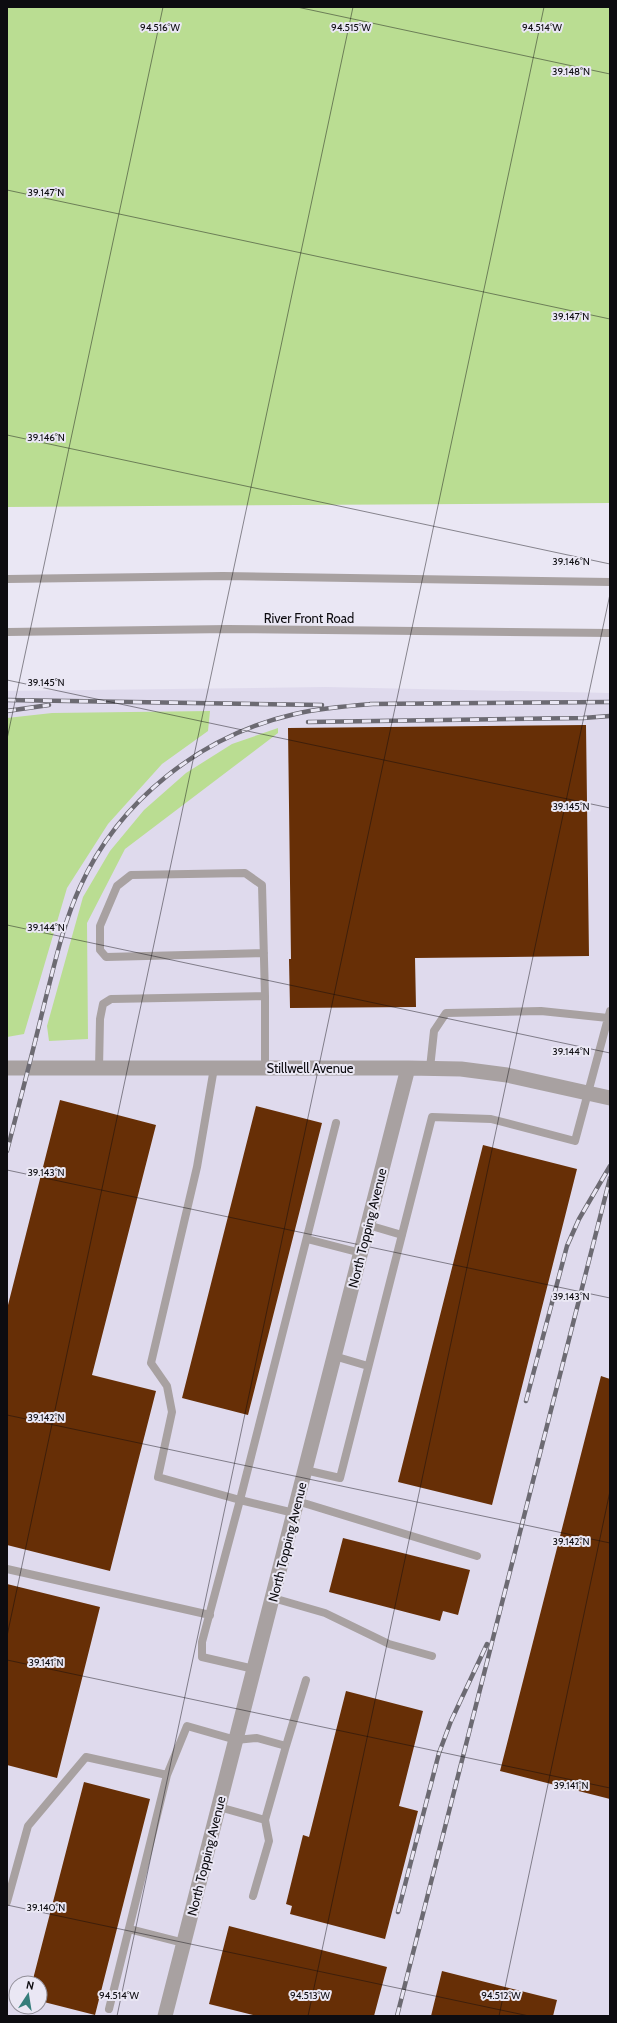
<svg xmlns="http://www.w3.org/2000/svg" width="617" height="2023" viewBox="0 0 617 2023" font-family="Cabin,sans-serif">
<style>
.built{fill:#dfdaed;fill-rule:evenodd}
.green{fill:#badd92}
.building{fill:#672f06}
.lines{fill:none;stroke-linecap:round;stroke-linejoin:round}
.lane{stroke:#a8a1a1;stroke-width:8}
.street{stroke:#a8a1a1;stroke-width:15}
.rail-casing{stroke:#6c6a72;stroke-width:4.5}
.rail{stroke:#eae7f4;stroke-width:3;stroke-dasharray:9;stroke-linecap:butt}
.ticks{fill:none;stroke:#0d0c10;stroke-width:1;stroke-opacity:0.45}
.labels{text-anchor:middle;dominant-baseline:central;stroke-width:4;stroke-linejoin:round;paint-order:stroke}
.street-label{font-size:13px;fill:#0d0c10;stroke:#eae7f4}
.ticks-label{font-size:10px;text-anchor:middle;fill:#0d0c10;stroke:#eae7f4;stroke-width:4;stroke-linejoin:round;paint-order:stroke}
</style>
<rect width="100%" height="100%" fill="#eae7f4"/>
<!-- built -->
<path class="built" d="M326,687L610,693V2016H7V691ZM16,1983H40V2007H16Z"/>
<!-- green -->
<path class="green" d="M7,7H610V503L7,507Z
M210,711L208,731L162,764L108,824L67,888L24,1034L7,1037V718L52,713Z
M278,728V733L125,849L87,923L88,1039L49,1041L47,1026L83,897L110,851L144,810L186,773L232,744Z"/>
<!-- building -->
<path class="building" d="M586,725L589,956L415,958L416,1007L290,1008L289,959H291L288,728Z
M60,1100L156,1125L92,1375L156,1391L110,1571L7,1545V1309Z
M256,1106L322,1123L248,1415L182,1398Z
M483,1145L577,1169L492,1505L398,1482Z
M601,1376L610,1379V1799L500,1771Z
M343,1538L470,1570L458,1615L443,1611L440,1621L329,1592Z
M7,1584L100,1607L57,1778L7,1765Z
M346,1691L423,1711L399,1806L418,1811L385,1939L290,1914L292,1906L286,1904L303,1835L309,1837Z
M84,1782L150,1799L95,2015L40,2001V1983H32Z
M229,1926L387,1967L374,2016H257L209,2004Z
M442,1971L557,2000L553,2016H431Z"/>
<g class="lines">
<!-- lane -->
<path class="lane" d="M7,579L223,576L610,582
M7,632L228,629L610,633
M264,953L106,957L100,950V926L117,886L131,875L245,873L262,885L265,996
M214,1068L197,1167L151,1363L167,1386L172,1412L158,1477L240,1500L202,1642V1657L254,1669
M430,1068L434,1031L446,1013L541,1011L608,1018
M99,1069L100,1019L103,1004L111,999L265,996V1068
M368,1225L402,1235
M307,1239L361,1253
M334,1356L368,1366
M305,1470L340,1478L432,1117L491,1119L575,1141L610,1011
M297,1501L477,1556
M294,1513L240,1500L336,1123
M7,1569L210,1615
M273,1598L325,1613L389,1644L432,1656
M286,1746L306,1680
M253,1896L269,1841L265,1820
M7,1902L28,1826L86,1757L167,1775
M129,1929L184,1943
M109,2009L167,1775L187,1726L236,1740L257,1738L286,1746L265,1820L219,1807"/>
<!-- street -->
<path class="street" d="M7,1068H408L461,1069L507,1075L610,1098
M165,2016L408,1068"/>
<defs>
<path id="rail" d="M7,700L322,705
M370,704L610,702
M7,711L49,705
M308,722L583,718L610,716
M7,1151C20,1101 33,1051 45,1001C55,963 63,924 80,887C119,800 202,735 295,714C321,708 348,706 374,704
M526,1401L567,1246L579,1219L610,1166
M398,1912L439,1753L451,1721L487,1644
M397,2016L610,1178"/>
</defs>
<!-- rail casing -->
<use href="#rail" class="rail-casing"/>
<!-- rail -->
<use href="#rail" class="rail"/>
</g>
<!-- ticks -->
<path class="ticks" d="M297,7L610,74M7,190L610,319M7,435L610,564M7,680L610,808M7,739L163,7M7,925L610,1053M7,1170L610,1298M7,1415L610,1543M7,1636L353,7M7,1660L610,1788M7,1905L529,2016M117,2016L544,7M308,2016L610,594M499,2016L610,1491"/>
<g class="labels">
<!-- street labels -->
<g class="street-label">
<text x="309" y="618">River Front Road</text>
<text x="310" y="1068">Stillwell Avenue</text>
<text transform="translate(367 1228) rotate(-76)">North Topping Avenue</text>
<text transform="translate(287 1542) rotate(-76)">North Topping Avenue</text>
<text transform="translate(206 1856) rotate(-76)">North Topping Avenue</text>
</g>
</g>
<g class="ticks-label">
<text x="160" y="31">94.516°W</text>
<text x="351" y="31">94.515°W</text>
<text x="542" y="31">94.514°W</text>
<text x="571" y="75">39.148°N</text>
<text x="46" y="196">39.147°N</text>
<text x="571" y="320">39.147°N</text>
<text x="46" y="441">39.146°N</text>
<text x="571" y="565">39.146°N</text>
<text x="46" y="686">39.145°N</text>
<text x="571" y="810">39.145°N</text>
<text x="46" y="931">39.144°N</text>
<text x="571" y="1055">39.144°N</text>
<text x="46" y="1176">39.143°N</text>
<text x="571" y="1300">39.143°N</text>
<text x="46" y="1421">39.142°N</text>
<text x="571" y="1545">39.142°N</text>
<text x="46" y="1666">39.141°N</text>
<text x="571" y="1789">39.141°N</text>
<text x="46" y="1911">39.140°N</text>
<text x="119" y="1999">94.514°W</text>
<text x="310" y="1999">94.513°W</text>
<text x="501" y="1999">94.512°W</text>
</g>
<!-- border -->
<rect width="617" height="2023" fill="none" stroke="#0d0c10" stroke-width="16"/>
<!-- north arrow -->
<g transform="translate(28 1995) rotate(12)"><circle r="19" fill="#eae7f4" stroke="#928f99"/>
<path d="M0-3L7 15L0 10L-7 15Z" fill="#367e7b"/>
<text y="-6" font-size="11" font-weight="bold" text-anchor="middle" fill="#0d0c10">N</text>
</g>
</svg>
